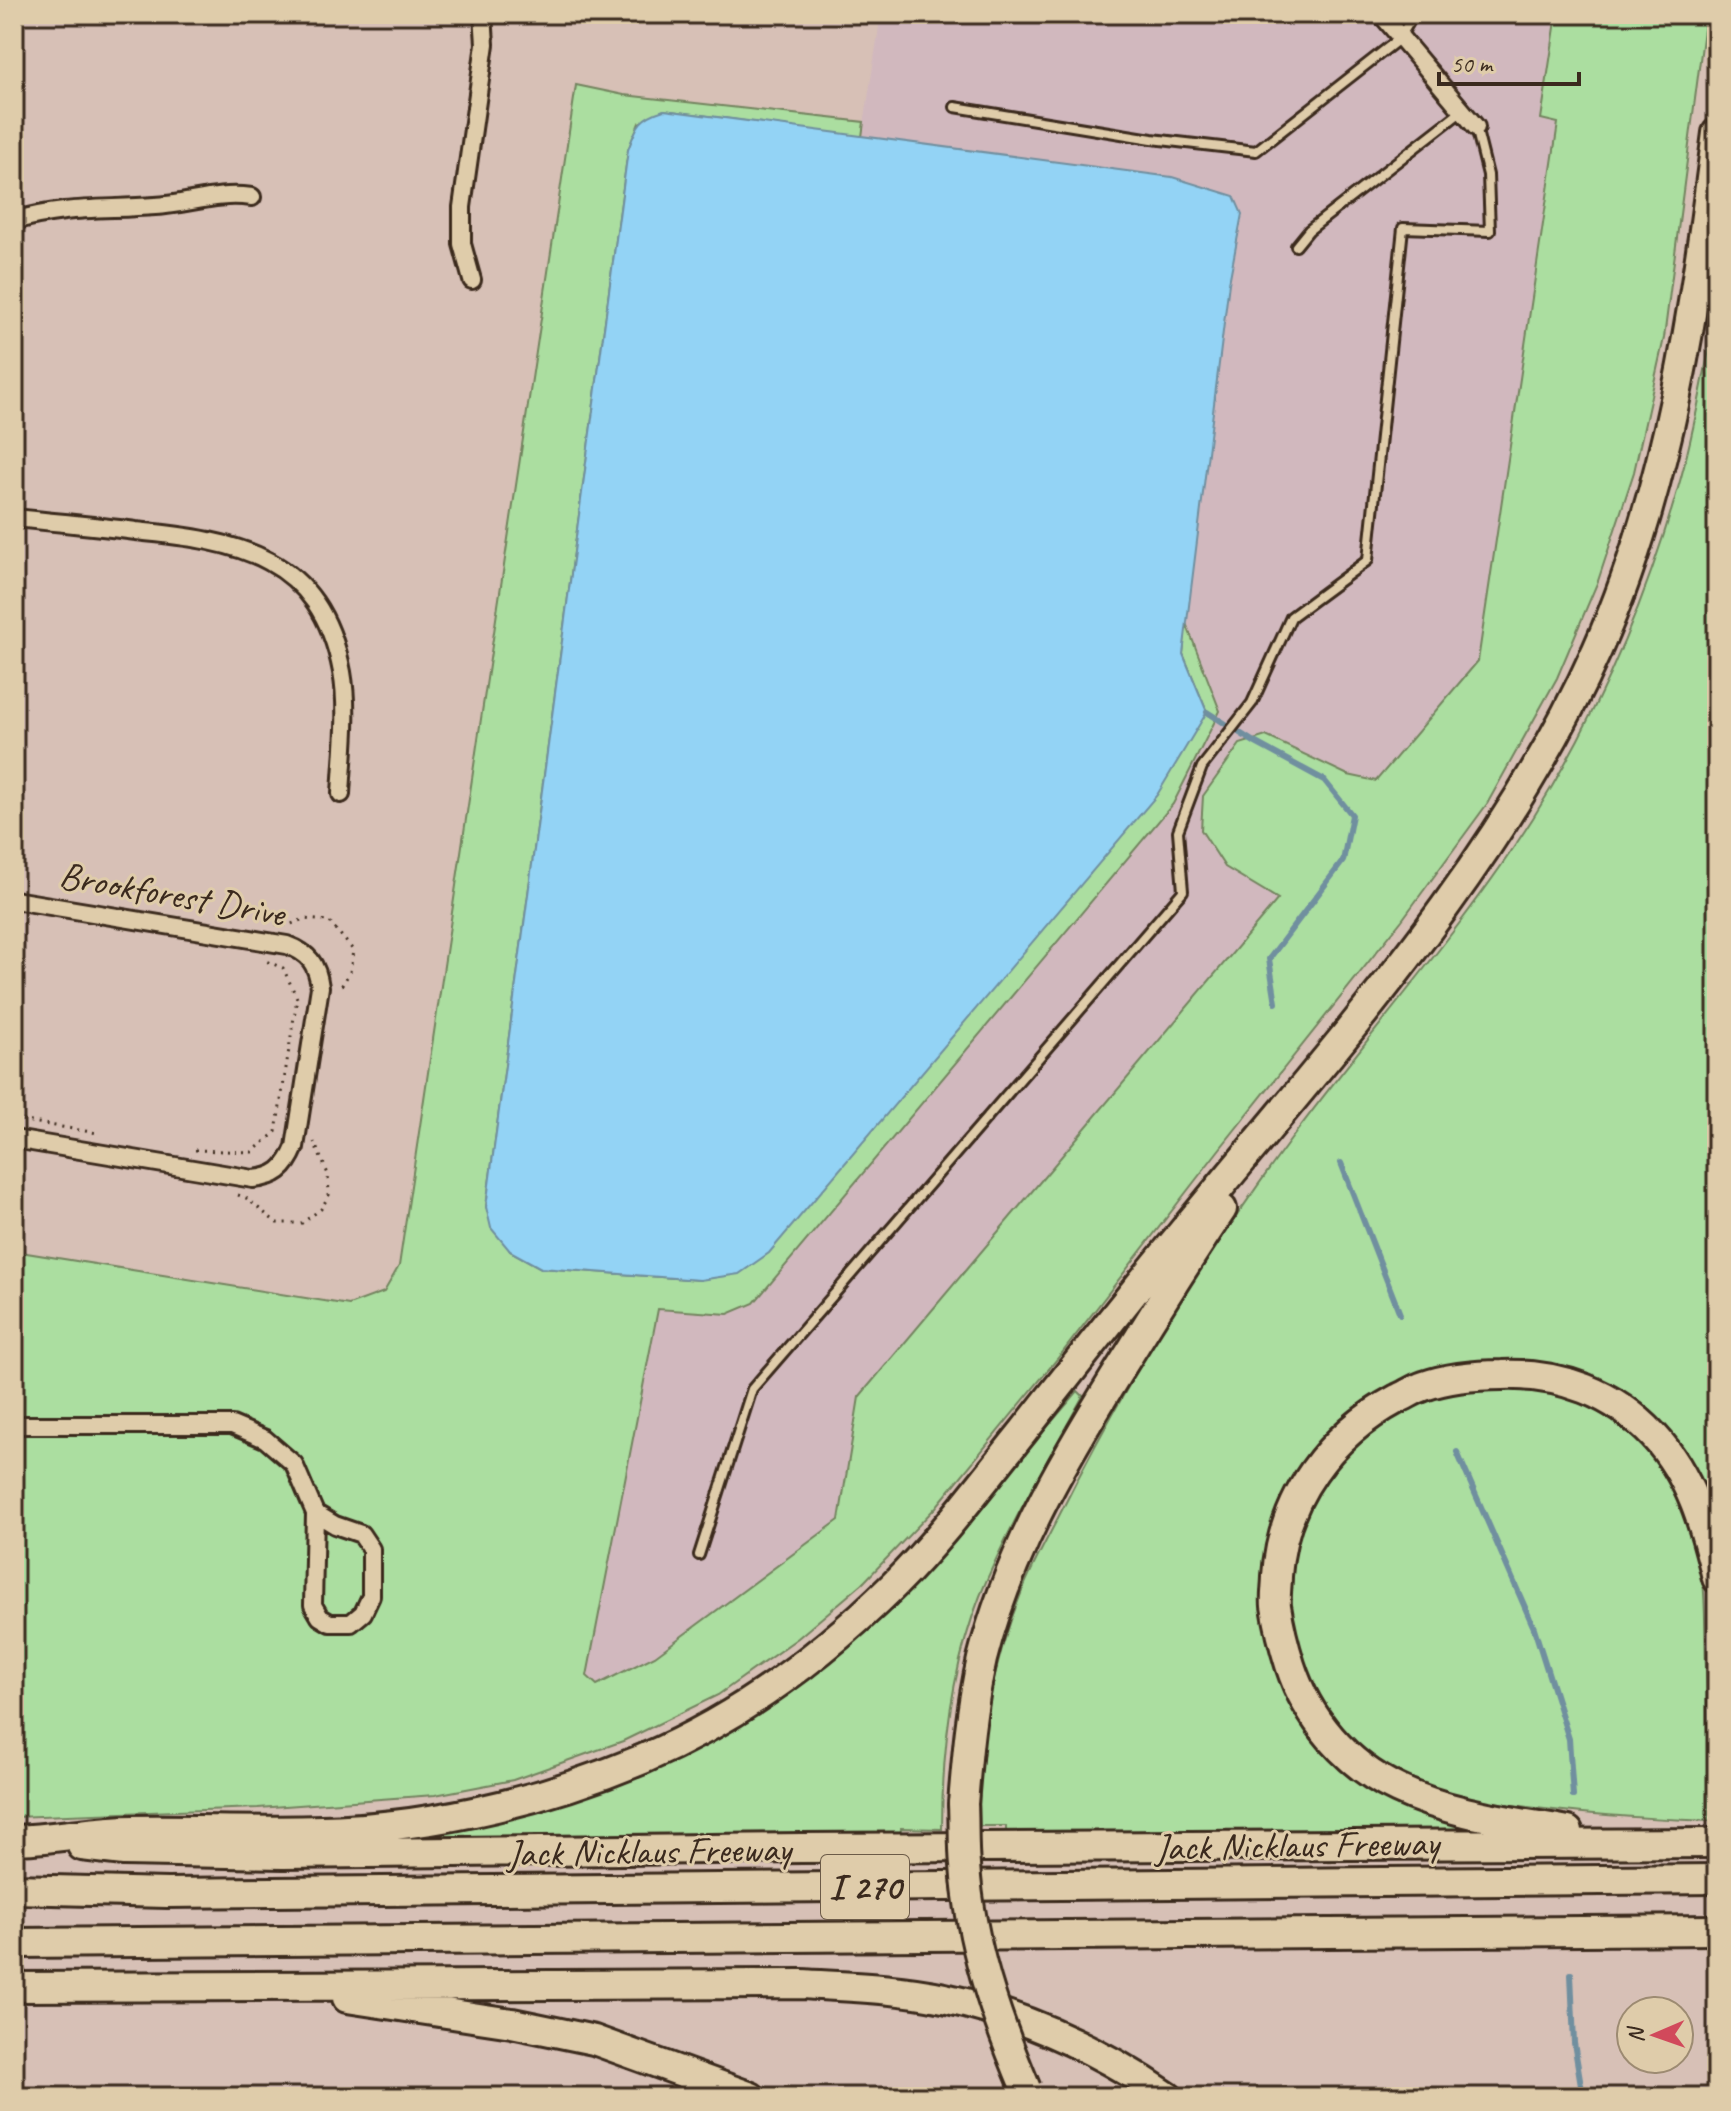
<svg xmlns="http://www.w3.org/2000/svg" width="1731" height="2111" viewBox="0 0 1731 2111" font-family="Caveat,sans-serif">
<style>
.built{fill:#d1b8be}
.green{fill:#abdea0;stroke:#73845f;stroke-width:2}
.water{fill:#93d3f5;stroke:#708f9f;stroke-width:2}
.lines{fill:none;stroke-linecap:round;stroke-linejoin:round}
.stream{stroke:#708f9f;stroke-width:6}
.service-casing{stroke:#3b2a1e;stroke-width:14}
.minor-casing{stroke:#3b2a1e;stroke-width:22}
.motorway-casing{stroke:#3b2a1e;stroke-width:34}
.path{stroke:#3b2a1e;stroke-width:3;stroke-dasharray:2 6;stroke-linecap:butt}
.service{stroke:#dfccaa;stroke-width:8}
.minor{stroke:#dfccaa;stroke-width:16}
.motorway{stroke:#dfccaa;stroke-width:28}
.motorway-bridge-casing{stroke:#3b2a1e;stroke-width:34;stroke-linecap:butt}
.motorway-bridge{stroke:#dfccaa;stroke-width:28}
.labels{text-anchor:middle;dominant-baseline:central;stroke-width:6;stroke-linejoin:round;paint-order:stroke}
.shield{fill:#dfccaa;stroke:#6c5b48;stroke-width:2}
.shield-label{font-size:36px;font-weight:bold;fill:#3b2a1e}
.street-label{font-size:38px;fill:#3b2a1e;stroke:#dfccaa}
</style>
<rect width="100%" height="100%" fill="#d7c0b6"/>
<filter id="ink" filterUnits="userSpaceOnUse"><feTurbulence type="fractalNoise" baseFrequency=".0125" numOctaves="2"/><feDisplacementMap in="SourceGraphic" scale="16" xChannelSelector="R" yChannelSelector="G"/><feConvolveMatrix kernelMatrix="1 2 1 2 8 2 1 2 1" color-interpolation-filters="sRGB"/></filter>
<g filter="url(#ink)">
<!-- built -->
<path class="built" d="M881,14H1557L1541,119L1558,122L1478,661L1376,782L1348,775L1225,867L1278,899L859,1397L839,1520L655,1656L596,1685L587,1676L658,1309L728,1314L754,1303L1173,804L1219,711L1186,623L1229,283L1241,214L1234,196L1172,177L862,137Z"/>
<!-- green -->
<path class="green" d="M1557,14H1706L1664,338L1634,472L1598,581L1557,678L1487,804L1402,920L1218,1151L1062,1353L936,1507L863,1583L798,1638L718,1695L623,1741L513,1780L435,1795L258,1808L14,1817V1251L349,1305L384,1292L399,1266L576,85L624,95L864,122L862,137L664,110L639,123L628,150L486,1207L510,1251L541,1268L700,1280L1207,712L1183,654L1186,623L1220,711L1173,804L754,1303L728,1314L658,1309L587,1676L597,1685L655,1656L839,1520L859,1397L1278,899L1225,867L1201,830L1203,796L1240,744L1266,736L1348,775L1376,781L1478,661L1558,123L1541,119Z
M1717,312V1541L1693,1475L1568,1377L1385,1392L1268,1562L1310,1727L1461,1819L1462,1830L1006,1833V1826H980C976,1747 992,1664 1022,1591C1034,1562 1050,1534 1064,1506C1130,1373 1212,1246 1300,1127C1377,1024 1464,927 1533,818C1596,717 1645,603 1678,488C1695,431 1704,370 1717,312Z
M1506,1387C1526,1390 1546,1392 1566,1398C1634,1421 1690,1487 1701,1559C1706,1595 1705,1632 1706,1668C1707,1719 1709,1770 1710,1821C1633,1818 1557,1813 1481,1800C1452,1795 1419,1791 1394,1776C1361,1756 1328,1725 1311,1690C1306,1679 1303,1666 1300,1655C1296,1644 1292,1632 1289,1620C1285,1597 1289,1571 1293,1548C1310,1465 1385,1397 1470,1388C1481,1386 1494,1387 1506,1387Z
M1078,1391L1083,1396C1047,1462 1008,1527 980,1596C951,1670 942,1750 942,1829L901,1828V1833L432,1839L431,1826L657,1761L938,1555Z"/>
<!-- water -->
<path class="water" d="M664,110L1172,177L1234,196L1242,214L1229,283L1183,654L1207,712L1157,795L769,1253L739,1274L700,1280L541,1268L510,1251L491,1228L486,1207L628,150C637,126 638,118 664,110Z"/>
<g class="lines">
<!-- stream -->
<path class="stream" d="M1207,712L1254,742L1324,780L1352,815L1343,861L1269,959L1276,1003
M1341,1163L1400,1314
M1457,1452L1534,1628L1569,1739L1573,1796
M1571,1974L1574,2043L1583,2097"/>
<defs>
<path id="service" d="M955,107L1152,139L1256,151L1399,39L1414,14
M1296,246L1309,230L1462,111
M699,1555L752,1389L1183,891L1178,831L1202,767L1252,703L1291,617L1368,560L1403,228L1490,231L1488,175L1476,127"/>
<path id="minor" d="M1381,14L1476,127
M14,221C64,206 104,210 155,206C190,204 216,192 252,197
M472,280L462,244V207L485,44L483,14
M14,518C55,522 95,526 136,531C238,541 320,555 342,672C349,711 343,754 341,794
M14,900L287,945C309,953 317,964 320,987L295,1147C286,1169 276,1177 253,1179L14,1139
M14,1425H232L265,1439L294,1464L315,1513L313,1605L320,1617L330,1623H351L363,1613L371,1596V1549L361,1534L335,1525L315,1513"/>
<path id="motorway" d="M963,1804C967,1755 971,1707 982,1659C1010,1547 1072,1445 1133,1348C1162,1301 1191,1255 1222,1209
M1568,1831C1512,1821 1450,1814 1398,1789C1346,1765 1307,1718 1290,1665C1284,1646 1279,1626 1276,1606C1275,1596 1277,1585 1277,1576C1282,1498 1330,1435 1397,1399C1406,1395 1415,1389 1424,1386C1450,1377 1476,1375 1502,1375C1560,1373 1614,1393 1654,1436C1691,1476 1705,1527 1717,1578
M14,1840C54,1839 94,1830 133,1830C204,1829 276,1833 347,1829C449,1823 549,1798 643,1759C737,1719 822,1656 894,1585C941,1538 981,1484 1023,1432C1075,1366 1127,1299 1181,1234C1332,1049 1499,870 1597,650C1670,486 1694,310 1717,133
M82,1846L124,1851L283,1854L802,1848L1717,1843
M14,1889L167,1893L1717,1879
M14,1943L1717,1930
M14,1987L802,1984C849,1987 897,1988 944,1998C1024,2015 1101,2051 1168,2097
M347,1998L512,2023L594,2040L751,2097"/>
</defs>
<!-- service casing -->
<use href="#service" class="service-casing"/>
<!-- minor casing -->
<use href="#minor" class="minor-casing"/>
<!-- motorway casing -->
<use href="#motorway" class="motorway-casing"/>
<!-- path -->
<path class="path" d="M276,924L289,925L304,919L329,921L353,950L350,972L339,990
M14,1119L97,1133
M195,1150L252,1152L276,1132L297,998L283,968L266,961
M238,1195L246,1198L277,1223H302L321,1209L329,1195L328,1174L314,1142"/>
<!-- service -->
<use href="#service" class="service"/>
<!-- minor -->
<use href="#minor" class="minor"/>
<!-- motorway -->
<use href="#motorway" class="motorway"/>
<defs>
<path id="motorway-bridge" d="M963,1804C964,1824 963,1845 965,1865C970,1943 996,2018 1026,2089"/>
</defs>
<!-- motorway-bridge casing -->
<use href="#motorway-bridge" class="motorway-bridge-casing"/>
<!-- motorway-bridge -->
<use href="#motorway-bridge" class="motorway-bridge"/>
</g>
</g>
<g class="labels">
<!-- shield labels -->
<rect class="shield" x="821" y="1855" width="88" height="64" rx="6"/>
<g class="shield-label">
<text x="865" y="1887">I 270</text>
</g>
<!-- street labels -->
<g class="street-label">
<text transform="translate(172 894) rotate(10)">Brookforest Drive</text>
<text transform="translate(1297 1845) rotate(-1)">Jack Nicklaus Freeway</text>
<text transform="translate(649 1851) rotate(-1)">Jack Nicklaus Freeway</text>
</g>
</g>
<!-- margin -->
<rect width="1731" height="2111" fill="none" stroke="#dfccaa" stroke-width="48"/>
<rect x="24" y="24" width="1683" height="2063" fill="none" stroke="#3b2a1e" stroke-width="3" filter="url(#ink)"/>
<!-- north arrow -->
<g transform="translate(1655 2035) rotate(268)"><circle r="38" fill="#dfccaa" stroke="#9d8b72" stroke-width="2"/>
<path d="M0-6L14 30L0 20L-14 30Z" fill="#d1495b"/>
<text y="-12" font-size="22" font-weight="bold" text-anchor="middle" fill="#3b2a1e">N</text>
</g>
<!-- scale -->
<path d="M1439 72v12h140v-12" fill="none" stroke="#3b2a1e" stroke-width="4"/>
<text x="1451" y="72" font-size="24" fill="#3b2a1e" stroke="#dfccaa" stroke-width="6" paint-order="stroke">50 m</text>
</svg>
